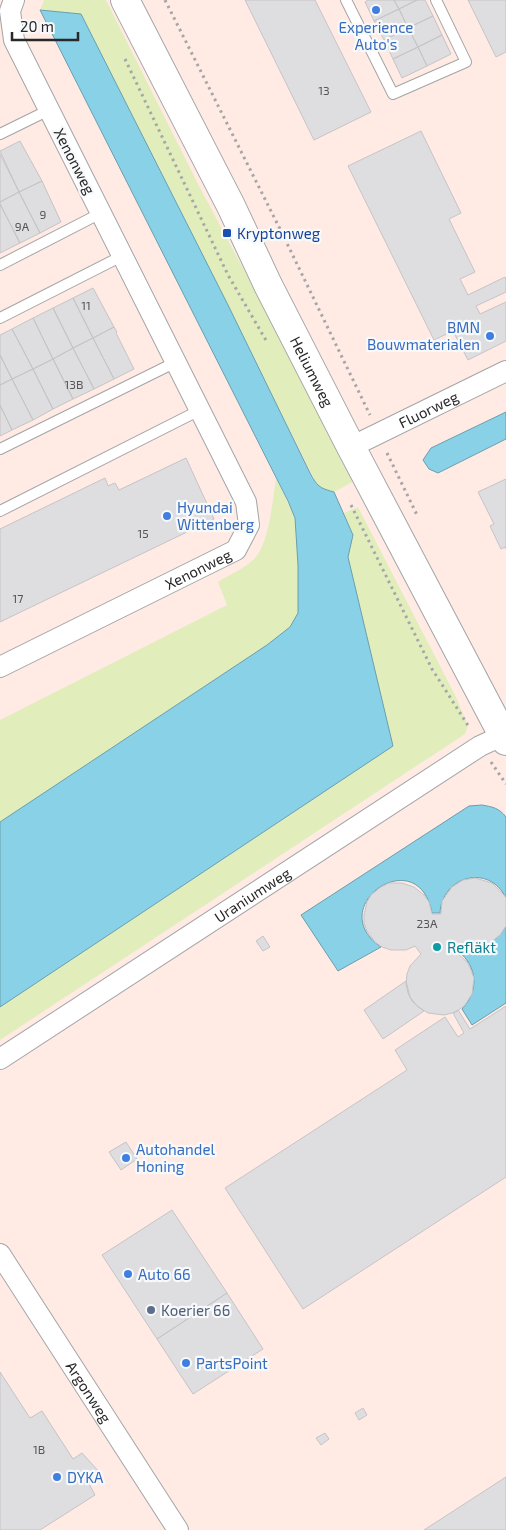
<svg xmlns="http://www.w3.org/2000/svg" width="506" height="1530" viewBox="0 0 506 1530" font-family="'Exo 2',sans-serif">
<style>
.industrial{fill:#ffeae4}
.green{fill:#e1eebc}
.water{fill:#88d1e7;stroke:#6b9eae}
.building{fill:#dedde0;stroke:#c5c4c6}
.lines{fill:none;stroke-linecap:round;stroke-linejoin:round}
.lane-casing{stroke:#a3a5a7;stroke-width:12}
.street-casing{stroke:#a3a5a7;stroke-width:22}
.secondary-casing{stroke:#a3a5a7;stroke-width:30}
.path{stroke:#a5a6a8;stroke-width:3;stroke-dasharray:2.5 4;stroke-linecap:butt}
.lane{stroke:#fff;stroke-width:10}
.street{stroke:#fff;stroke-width:20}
.secondary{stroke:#fff;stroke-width:28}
.shop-dot{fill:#3f7fe0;stroke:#f7f9fb;stroke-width:2}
.transit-dot{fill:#1a4fb4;stroke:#f7f9fb;stroke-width:2}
.culture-dot{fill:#0f9aa8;stroke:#f7f9fb;stroke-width:2}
.service-dot{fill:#5c6f8a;stroke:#f7f9fb;stroke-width:2}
.labels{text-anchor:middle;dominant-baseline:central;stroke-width:4.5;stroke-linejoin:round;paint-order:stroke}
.number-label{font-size:12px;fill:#565557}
.shop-label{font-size:15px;fill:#366cbe;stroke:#f7f9fb;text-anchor:start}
.street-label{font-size:15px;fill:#282829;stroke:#f7f9fb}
.transit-label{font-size:15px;fill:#164399;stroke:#f7f9fb;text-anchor:start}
.culture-label{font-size:15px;fill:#0d838f;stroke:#f7f9fb;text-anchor:start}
.service-label{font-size:15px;fill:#4e5e75;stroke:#f7f9fb;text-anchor:start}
</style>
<rect width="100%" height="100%" fill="#f7f9fb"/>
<!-- industrial -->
<path class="industrial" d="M0,0H506V1530H0Z"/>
<!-- green -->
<path class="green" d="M44,0H106L198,184L356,480L334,492L324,490L317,485L81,14L40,10Z
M276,478L295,518L298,565V613L290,627L267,645L0,822V720L227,605L218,582C229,575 245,568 254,559C269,545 273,498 276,478Z
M358,507L456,697L468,726L465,734L0,1040V1007L393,746L348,557L353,535L344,513Z"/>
<!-- water -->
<path class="water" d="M40,10L81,14L228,305L310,473C317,486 319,488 334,492L353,535L348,557L393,746L0,1007V822L267,645L290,627L298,613V565L295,518L288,501Z
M506,412V439L438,473L429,469L423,460L431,448Z
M482,805C493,807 499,808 506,817V898C489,863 442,876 440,913H432C418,840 322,907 381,947L338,971L301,915L469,806Z
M506,926V1003L472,1025L462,1009C479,991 478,967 458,951L461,944C480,949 496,944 506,926Z"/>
<!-- building -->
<path class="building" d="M245,0H315L371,112L314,140Z
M368,0H394L399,9L374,21L365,2Z
M394,0H417L399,9Z
M417,0H425L433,16L408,28L399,9Z
M468,0H506V52L496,57Z
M399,9L408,28L384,40L374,21Z
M433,16L442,35L418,47L408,28Z
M408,28L418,47L393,59L384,40Z
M442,35L451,54L427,66L418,47Z
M418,47L427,66L402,78L393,59Z
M421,131L461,213L449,219L475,272L460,279L468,295L505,277L506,280V292L476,306L480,314L506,302V341L468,360L453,331L434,340L348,166Z
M20,141L42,181L19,192L0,151Z
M0,154L19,192L0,202Z
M42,181L61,222L40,233L19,192Z
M19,192L40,233L20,243L0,204V202Z
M0,204L20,243L0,253Z
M93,288L114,327L93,338L73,298Z
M73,298L93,338L73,348L53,308Z
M53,308L73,348L53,359L33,318Z
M33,318L53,359L33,369L12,329Z
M114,327L117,332L116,333L134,369L114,379L93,338Z
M12,329L33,369L12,379L0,355V335Z
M93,338L114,379L94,389L73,348Z
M73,348L94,389L73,399L53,359Z
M0,355L12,379L0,385Z
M53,359L73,399L53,409L33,369Z
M33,369L53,409L33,420L12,379Z
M12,379L33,420L12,430L0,405V385Z
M0,405L12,430L0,436Z
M186,458L214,519L0,622V529L105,478L108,486L115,483L119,490Z
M506,479V549L505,547L501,549L490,526L494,524L478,492Z
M475,878L492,883L504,895L506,898V926L500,935L490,943L474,946L461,943L456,952L468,963L474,978L472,994L465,1005L456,1012L444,1015L428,1013L417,1006L412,1001L408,993L406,984L407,974L410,966L421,954L415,946L406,950H391L382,947L375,942L367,931L364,923V915L367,902L371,895L381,887L389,883H402L414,887L424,895L429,902L432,914H441L442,901L452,887L463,880Z
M263,936L270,947L263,951L256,941Z
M406,981L410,997L417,1006L424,1011L383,1039L364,1010Z
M506,1006V1177L303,1309L225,1188L407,1070L395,1050L445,1017L458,1037L464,1033L453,1013L458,1010L470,1029Z
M126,1142L137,1159L121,1170L109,1152Z
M172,1210L227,1293L157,1339L102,1255Z
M227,1293L263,1349L193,1394L157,1339Z
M0,1372L30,1418L42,1411L73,1459L82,1453L101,1474L88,1482L95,1495L40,1530H0Z
M363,1408L367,1415L359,1420L355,1413Z
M325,1433L329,1439L321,1445L316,1438Z
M506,1477V1530H424Z"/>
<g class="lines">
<defs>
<path id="lane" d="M346,0L393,94L466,62L436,0
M0,134L49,110
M0,265L101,213
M0,318L122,256
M0,449L176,362
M0,511L200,410"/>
<g id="street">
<path id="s1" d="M351,447L506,371"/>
<path id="s2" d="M0,667L236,550L249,525L246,502L14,40L10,11L14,0"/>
<path id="s3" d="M0,1059L480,746L506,734"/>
<path id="s4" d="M0,1254L178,1530"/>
</g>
<g id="secondary">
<path id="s5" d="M125,0L231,206L268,285L351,447L506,741"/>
</g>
</defs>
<!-- lane casing -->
<use href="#lane" class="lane-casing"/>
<!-- street casing -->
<use href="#street" class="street-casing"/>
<!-- secondary casing -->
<use href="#secondary" class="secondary-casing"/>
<!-- path -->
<path class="path" d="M165,0L282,233L370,415
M125,59L228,275L267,342
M387,453L417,515
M351,505L432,669L469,727
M491,762L506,784"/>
<!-- lane -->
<use href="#lane" class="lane"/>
<!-- street -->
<use href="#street" class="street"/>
<!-- secondary -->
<use href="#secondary" class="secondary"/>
</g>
<!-- markers -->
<g class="shop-dot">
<circle cx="376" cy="10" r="5"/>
<circle cx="490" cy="336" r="5"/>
<circle cx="167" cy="516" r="5"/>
<circle cx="126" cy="1158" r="5"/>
<circle cx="128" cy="1274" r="5"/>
<circle cx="186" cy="1363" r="5"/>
<circle cx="57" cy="1477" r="5"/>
</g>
<rect class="transit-dot" x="222" y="228" width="10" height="10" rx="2.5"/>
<circle class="culture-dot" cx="437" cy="947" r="5"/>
<circle class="service-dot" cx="151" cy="1310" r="5"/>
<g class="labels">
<!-- number labels -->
<g class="number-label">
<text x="324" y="90">13</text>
<text x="43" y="214">9</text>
<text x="22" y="226">9A</text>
<text x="86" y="305">11</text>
<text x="74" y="384">13B</text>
<text x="143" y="533">15</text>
<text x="18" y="598">17</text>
<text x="427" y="923">23A</text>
<text x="39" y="1449">1B</text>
</g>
<!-- shop labels -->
<g class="shop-label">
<text x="376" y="27" text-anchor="middle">Experience<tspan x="376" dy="17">Auto's</tspan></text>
<text x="480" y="327" text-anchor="end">BMN<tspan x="480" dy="17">Bouwmaterialen</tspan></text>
<text x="177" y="507">Hyundai<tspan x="177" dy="17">Wittenberg</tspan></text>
<text x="136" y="1149">Autohandel<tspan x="136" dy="17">Honing</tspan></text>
<text x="138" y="1274">Auto 66</text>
<text x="196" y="1363">PartsPoint</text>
<text x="67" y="1477">DYKA</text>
</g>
<!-- street labels -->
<g class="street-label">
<text transform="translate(75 161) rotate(63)">Xenonweg</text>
<text stroke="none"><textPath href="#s5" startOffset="416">Heliumweg</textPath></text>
<text stroke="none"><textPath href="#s1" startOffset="86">Fluorweg</textPath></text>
<text stroke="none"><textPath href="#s2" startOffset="221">Xenonweg</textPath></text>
<text stroke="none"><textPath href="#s3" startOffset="301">Uraniumweg</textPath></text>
<text stroke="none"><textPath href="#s4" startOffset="164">Argonweg</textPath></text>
</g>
<!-- transit labels -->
<g class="transit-label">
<text x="237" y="233">Kryptonweg</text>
</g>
<!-- culture labels -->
<g class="culture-label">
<text x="447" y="947">Refläkt</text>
</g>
<!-- service labels -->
<g class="service-label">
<text x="161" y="1310">Koerier 66</text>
</g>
</g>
<!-- scale -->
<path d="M12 32v8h66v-8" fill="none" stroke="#282829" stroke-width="2.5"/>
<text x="20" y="32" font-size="15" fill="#282829" stroke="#f7f9fb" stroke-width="4" paint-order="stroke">20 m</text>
</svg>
